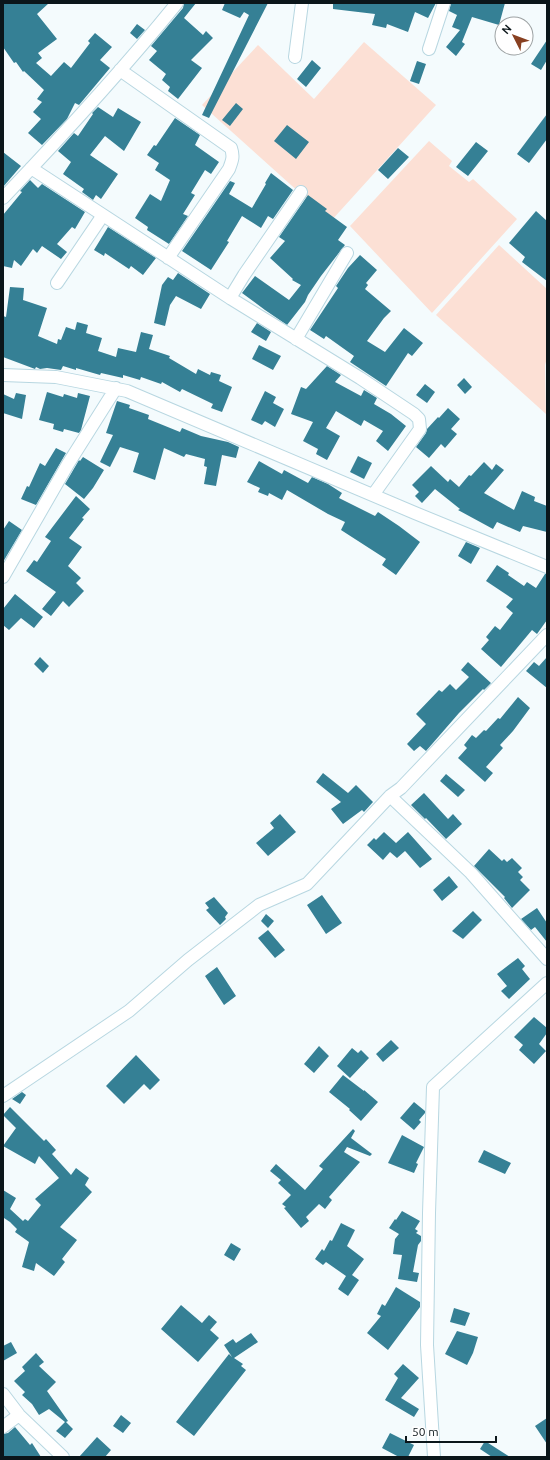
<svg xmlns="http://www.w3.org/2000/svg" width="550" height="1460" viewBox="0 0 550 1460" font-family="Ubuntu,sans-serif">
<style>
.green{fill:#fce0d5}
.building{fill:#358095}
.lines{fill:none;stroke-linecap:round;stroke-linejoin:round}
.street-casing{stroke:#b8d7e1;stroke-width:14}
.street{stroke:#fff;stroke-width:12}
</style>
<rect width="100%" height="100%" fill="#f4fbfd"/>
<!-- green -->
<path class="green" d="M364,42L436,105L331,221L202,105L258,45L314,99Z
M429,141L452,161L449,166L469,182L473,179L517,219L432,313L350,226Z
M499,245L547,289V358L545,365L546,414L436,315Z"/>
<!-- building -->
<path class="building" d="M3,3H49L37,14L57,39L38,53L42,58L36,63L51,76L64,62L71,68L90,43L88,41L95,33L112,47L100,60L110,68L79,105L75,103L67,119L42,145L28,133L41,119L33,112L42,102L37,99L44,90L24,71L23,72L16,62L14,63L3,47Z
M184,3H196L184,18L203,35L206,31L213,38L191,60L202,68L178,99L168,91L170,87L162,80L166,74L149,60L157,51L151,46L183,8Z
M225,3H268L209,118L202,115L249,15L244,12L240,18L222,10Z
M333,3H436L428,18L415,12L408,32L387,24L386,28L372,25L375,14L333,9Z
M451,3H505L499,25L472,17L462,42L465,44L456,56L446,47L460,30L452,27L457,15L449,11Z
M137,24L145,30L137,39L130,33Z
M547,40V60L541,70L531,64Z
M312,60L321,68L306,87L297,79Z
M417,61L426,64L419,84L410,81Z
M236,103L243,109L230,126L222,120Z
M98,107L113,117L118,108L141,122L124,151L105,136L90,155L118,174L101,199L96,195L93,200L82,192L84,189L63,174L71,162L58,151L74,133L78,136L93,114L92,113Z
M547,114V139L529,163L517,154Z
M175,118L200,135L195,145L219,162L211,174L205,170L191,193L195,195L183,214L188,216L169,244L147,230L148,227L135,218L150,194L161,201L170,180L155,170L159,163L147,155L154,145L156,146Z
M287,125L309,142L296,159L274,141Z
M476,142L488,151L468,176L456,167Z
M398,148L409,157L388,179L378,170Z
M3,152L21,166L3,187Z
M271,173L293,190L273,219L268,216L261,228L242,216L227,241L229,242L211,270L182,251L230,181L235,183L229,194L252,208L266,184L265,183Z
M30,180L38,188L42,184L85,212L75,229L72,227L57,244L67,252L61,259L42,246L37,253L33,249L21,266L14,260L12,268L3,266V215L22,192L20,191Z
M308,195L327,209L325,211L347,227L338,240L345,245L321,276L308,295L305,302L287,325L265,310L242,293L255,276L289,300L301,285L292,280L293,279L270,258L285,241L279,237Z
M536,211L547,221V281L522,262L525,257L509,243Z
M108,227L156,258L143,275L131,266L129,269L105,253L104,256L94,250Z
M360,255L377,270L366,283L368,285L365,289L391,311L384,318L367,341L385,352L404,328L423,343L412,356L408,353L386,386L350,362L354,356L326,336L324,339L310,330L338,288L336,286L348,268Z
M178,273L210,294L201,309L176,296L170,305L165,326L154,323L162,285L168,277L173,280Z
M10,287L24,288L23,300L47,308L38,336L57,344L58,339L61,340L66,327L75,330L77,322L88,325L86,333L102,338L98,351L116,357L118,348L136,352L141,332L153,335L149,349L170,356L169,358L196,374L198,369L210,375L211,372L221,375L219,381L232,387L222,412L211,408L213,404L182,389L180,392L162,382L161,384L141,377L140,380L123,375V378L101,373L100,375L76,368V370L63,366L61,370L47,368L40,369L36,367L35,369L3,357V316L6,317Z
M257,323L271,332L266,341L251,332Z
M259,345L281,356L273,370L252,359Z
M327,366L341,375L335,382L361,396L364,390L377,398L374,404L391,414L406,426L388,451L376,441L383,431L364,420L361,426L336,411L326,428L340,436L327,460L316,454L318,449L303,441L313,422L291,414L301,387L306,389Z
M464,378L472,387L465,394L457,385Z
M425,384L435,392L427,403L416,395Z
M265,391L276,397L273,403L284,409L275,427L265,421L262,425L251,420Z
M47,392L63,397L64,394L77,398L78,393L90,396L81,430L79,433L64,429L63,432L53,429L54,424L39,420Z
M16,393L26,395L22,419L3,413V394L14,399Z
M117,401L130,405L129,408L149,415L148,419L180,432L182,428L201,436L228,442L239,447L236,458L222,455L216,486L204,484L207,467L204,466L205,459L186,454L184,457L164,448L155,480L133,472L139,453L120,447L110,467L100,462L113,435L106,433Z
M448,408L460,419L451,429L457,434L445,448L441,444L429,458L416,447L426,433L427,429L438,417L439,418Z
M56,448L66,453L36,505L21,499L27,486L29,487L40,463L45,466Z
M358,456L372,463L364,479L350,472Z
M83,457L104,470L93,488L84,499L65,484L79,460L80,461Z
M259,461L282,474L284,470L308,483L312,477L328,484L342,493L339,498L375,516L378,512L399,526L420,542L396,575L382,565L386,559L341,530L345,522L328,514L287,490L282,500L269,493L268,496L258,492L260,488L247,482Z
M484,462L492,470L496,464L504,470L484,493L514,510L522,491L535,497L534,501L547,506V532L523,526L520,532L497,522L493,529L458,510L460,509L435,489L422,503L415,496L419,492L412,485L431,466L448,482L450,479L459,487L469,475L471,476Z
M76,496L90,509L82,518L84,519L69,538L82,547L68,566L81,578L76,583L84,591L69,607L63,601L51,616L42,609L56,592L26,571L34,560L37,562L51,541L45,537Z
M9,521L22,530L3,562V530Z
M466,542L480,548L471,564L458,556Z
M497,565L509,573L508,575L524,586L527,582L536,588L545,574H547V620L537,634L532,630L501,667L481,649L489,640L486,637L495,626L500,630L513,613L506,607L513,599L486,581Z
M15,594L43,617L34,628L21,618L9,630L3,625V609Z
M40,657L49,666L43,673L34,664Z
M547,657V688L526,671L534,662L539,666Z
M468,662L491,683L484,690L483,689L459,713L426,751L420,746L414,751L407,744L426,724L416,714L439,690L442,692L450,684L456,690L469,677L461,670Z
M518,697L530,708L513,731L500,745L503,748L486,767L493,773L485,782L458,758L467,748L464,745L472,735L476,738L484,730L486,731L498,718L500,719Z
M323,773L348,793L356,785L373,802L364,812L362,810L343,824L331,809L341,802L316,782Z
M446,774L465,790L458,797L440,781Z
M424,793L448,819L453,814L462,824L446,839L426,818L425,819L411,805Z
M280,814L296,832L268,856L256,843L274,828L270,823Z
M384,832L396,843L408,832L432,859L420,868L406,852L405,851L397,858L390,852L383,860L367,845L374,838L376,840Z
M489,849L502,861L504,859L507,862L512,858L522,868L518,872L523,877L520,880L530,890L512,908L504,898L505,897L474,866Z
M449,876L458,887L442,901L433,890Z
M322,895L342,923L326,934L307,905Z
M214,897L228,913L225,917L226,919L220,925L206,910L209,908L205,903Z
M537,908L547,923V942L535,927L531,930L521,919Z
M473,911L482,920L463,939L452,931Z
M266,914L274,921L268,928L261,921Z
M268,930L285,950L275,958L258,938Z
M518,958L525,966L522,969L530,979L509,999L501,991L507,986L497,974Z
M217,967L236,996L224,1005L205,976Z
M534,1017L547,1028V1033L539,1044L546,1051L534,1064L519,1050L523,1045L514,1037Z
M391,1040L399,1048L383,1062L376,1054Z
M319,1046L329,1056L314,1073L304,1064Z
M352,1048L358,1053L361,1050L369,1058L350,1078L337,1066Z
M136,1055L160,1080L150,1090L144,1084L124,1104L106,1086Z
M343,1075L364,1091V1090L378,1102L361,1121L349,1110L350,1109L329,1092Z
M22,1092L26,1095L20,1104L12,1099Z
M414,1102L425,1111V1113L419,1120L421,1122L414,1130L400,1118Z
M10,1107L44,1141L46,1139L56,1150L52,1154L71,1175L76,1168L89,1178L85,1185L92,1192L60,1227L77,1240L62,1259L65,1262L54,1276L36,1263L34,1271L22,1267L29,1242L15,1232L17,1229L10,1222L4,1218L3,1220V1190L16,1198L10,1209L23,1221L25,1219L28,1221L41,1205L35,1199L59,1178L39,1156L35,1164L3,1146L16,1128L3,1115Z
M353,1129L355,1131L351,1138L372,1154L370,1156L347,1147L344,1152L360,1162L329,1197L332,1200L325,1209L319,1204L306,1217L309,1221L301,1228L284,1208L286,1207L282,1204L291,1195L278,1183L281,1180L270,1171L276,1164L305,1190L323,1169L319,1166Z
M402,1135L424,1147L416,1163L418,1164L414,1173L388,1163Z
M484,1150L511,1163L505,1174L478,1162Z
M402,1211L420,1221L415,1229L418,1231L416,1233L421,1236V1241L418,1245L413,1272L419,1273L417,1282L398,1279L402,1255L393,1254L395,1239L399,1234L389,1228L395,1219L396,1220Z
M341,1223L355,1230L347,1246L364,1259L352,1275L359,1280L348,1296L338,1289L346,1276L326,1262L323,1265L315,1259L322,1249L324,1251L330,1240L332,1241Z
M231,1243L241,1249L234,1261L224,1255Z
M396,1287L420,1302V1307L388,1350L367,1333L381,1316L377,1314L382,1304L385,1306Z
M181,1305L202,1323L209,1315L217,1322L210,1330L219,1338L198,1362L161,1329Z
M454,1308L470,1313L465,1326L450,1322Z
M457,1331L478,1337L473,1353L467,1365L445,1354Z
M251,1333L258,1342L234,1358L243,1364L241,1366L246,1370L194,1436L176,1422L229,1354L232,1357L224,1345L233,1339L236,1343Z
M11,1342L17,1353L3,1361V1346Z
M36,1353L44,1362L39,1366L56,1382L47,1391L68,1421L66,1422L73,1429L65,1438L56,1431L65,1422L49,1409L39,1415L32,1404L22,1395L25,1392L14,1381L25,1371L22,1367Z
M403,1364L419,1378L401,1398L419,1409L414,1417L385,1400L398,1378L394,1374Z
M121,1415L131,1423L123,1433L113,1426Z
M547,1418V1444L535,1426Z
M15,1427L30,1445L32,1443L41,1457H3V1434L8,1433Z
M390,1433L414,1445L408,1457H399L382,1448Z
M97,1437L111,1450L105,1457H79Z
M485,1441L510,1457H492L480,1449Z"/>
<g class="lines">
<defs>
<path id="street" d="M429,49L444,3
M295,57L302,3
M120,70L231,148C234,157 232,161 229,169L168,258
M31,168L230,298L360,378L414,414L419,419L420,429L373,495
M3,198C63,135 122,71 177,3
M57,283L103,215
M230,298L244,275L301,192
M296,339L347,253
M3,375L56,377L127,391L415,513L547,567
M3,577L68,464L116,388
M390,796L471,873L547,959
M3,1096L129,1011L188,960L259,905L307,884L390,796L401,788L547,635
M3,1394L19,1415L63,1457
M3,1427L19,1415
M434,1457L427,1345L429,1213L433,1087L547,983"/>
</defs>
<!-- street casing -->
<use href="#street" class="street-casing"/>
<!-- street -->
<use href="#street" class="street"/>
</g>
<!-- border -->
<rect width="550" height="1460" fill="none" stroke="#0b161a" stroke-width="8"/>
<!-- north arrow -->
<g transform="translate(514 36) rotate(312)"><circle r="19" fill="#ffffff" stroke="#9da2a3"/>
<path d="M0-3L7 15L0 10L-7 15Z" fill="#884021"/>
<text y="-6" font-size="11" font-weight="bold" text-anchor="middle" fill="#0b161a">N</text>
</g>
<!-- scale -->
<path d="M406 1436v6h90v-6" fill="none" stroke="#0b161a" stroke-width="2"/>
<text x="412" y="1436" font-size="12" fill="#0b161a" stroke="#ffffff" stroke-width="3" paint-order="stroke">50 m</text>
</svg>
